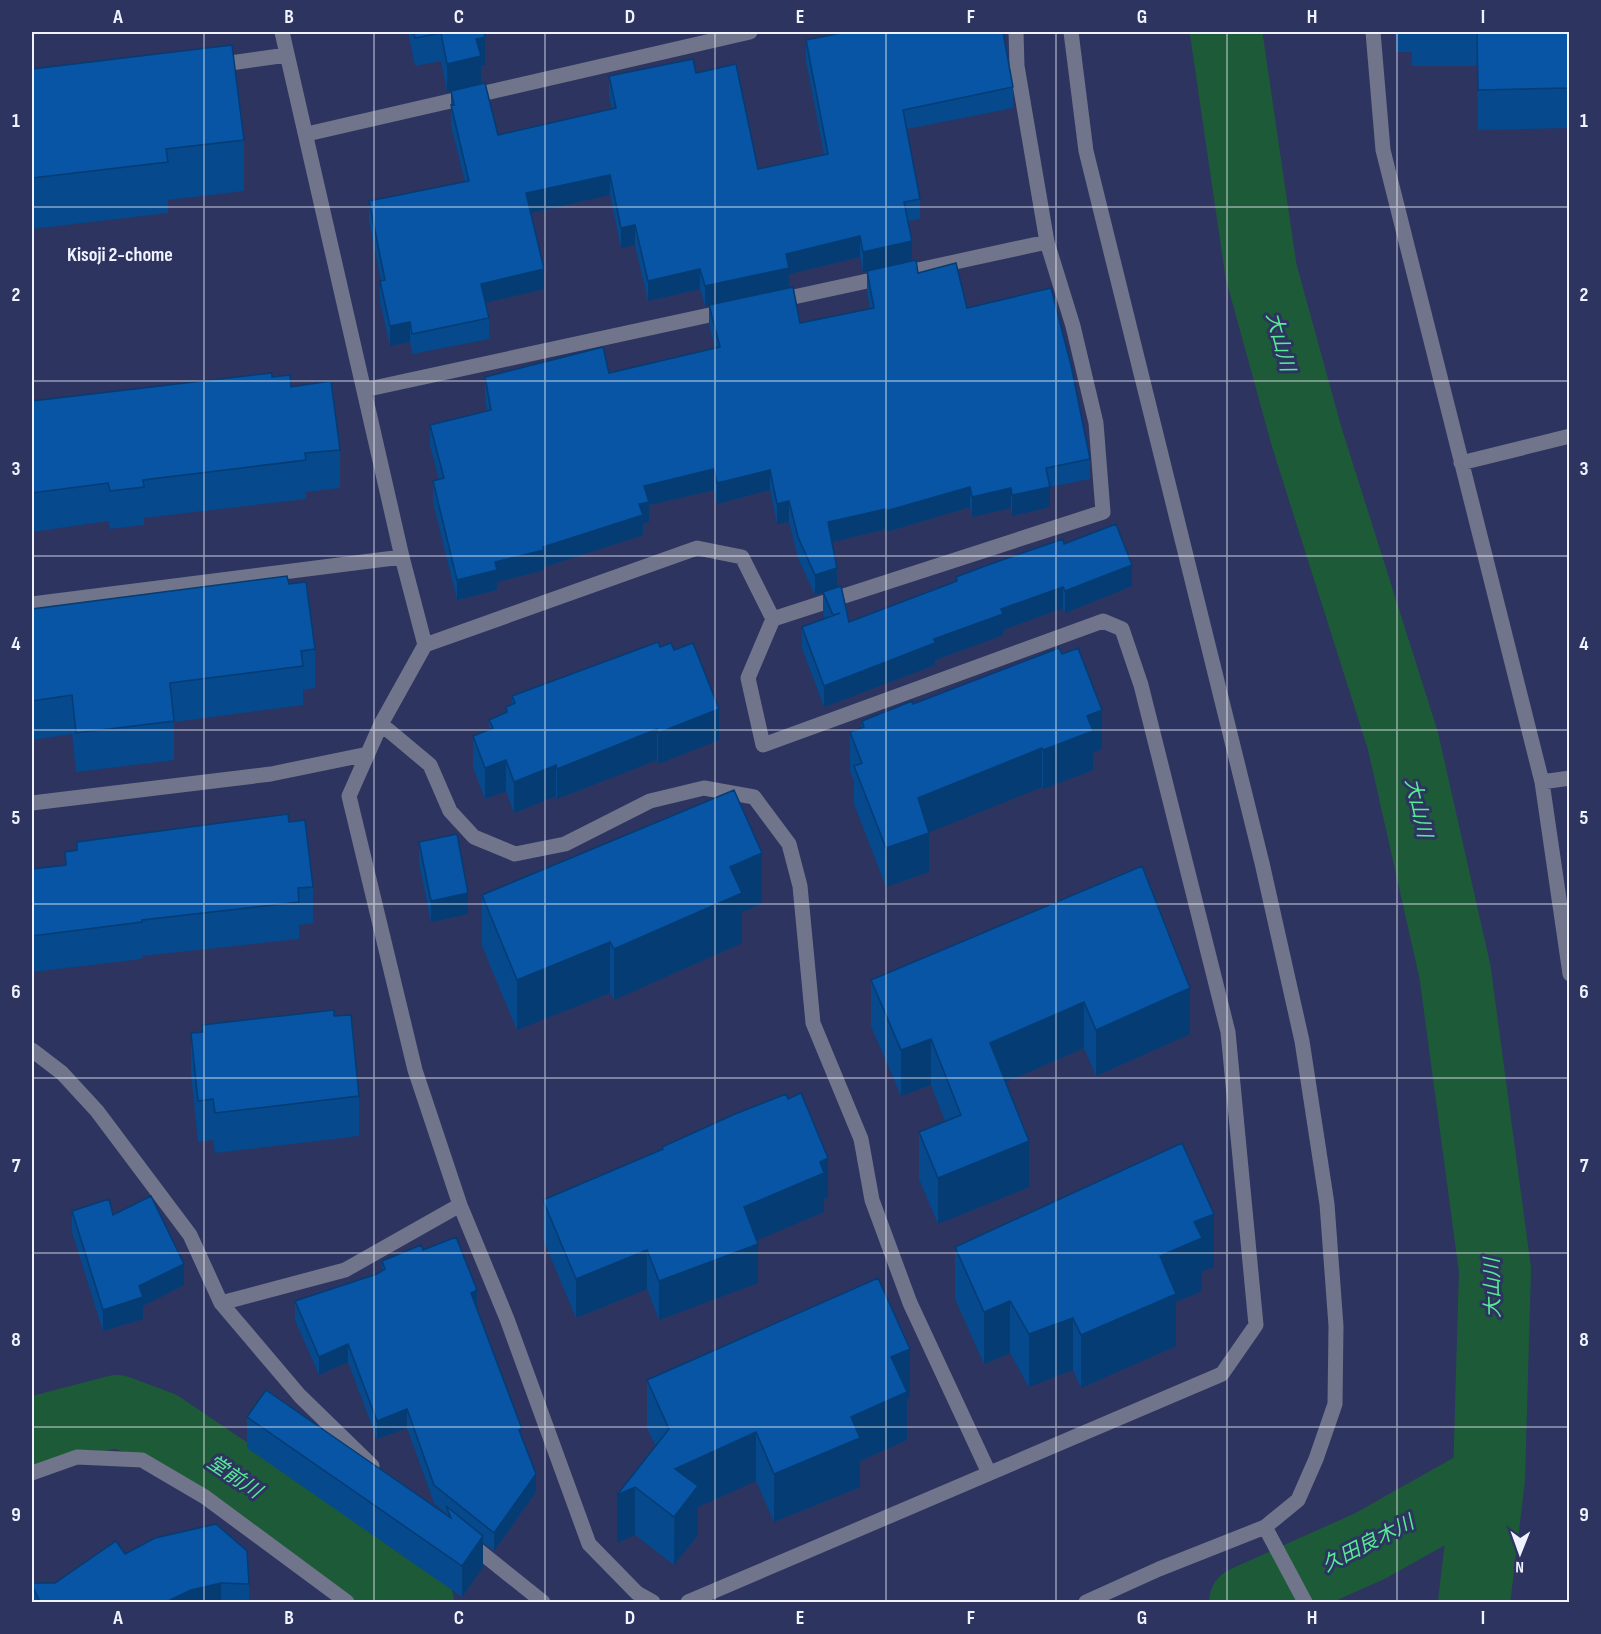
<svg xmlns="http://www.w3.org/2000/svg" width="1601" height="1634" viewBox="0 0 1601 1634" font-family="'Sofia Sans Condensed','Noto Sans JP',sans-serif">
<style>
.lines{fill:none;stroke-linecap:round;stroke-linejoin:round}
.river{stroke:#1d5b38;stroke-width:72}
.street{stroke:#70758b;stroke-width:15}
.wall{fill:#06498d;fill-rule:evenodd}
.shaded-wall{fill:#053c73}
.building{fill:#0755a4;stroke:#053c73;stroke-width:1.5}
.grid{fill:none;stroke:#f0f2fe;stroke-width:1.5;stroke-opacity:0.55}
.labels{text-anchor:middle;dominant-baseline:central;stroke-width:6;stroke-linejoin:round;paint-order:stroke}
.neighbourhood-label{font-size:20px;font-weight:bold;fill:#f0f2fe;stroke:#2d3460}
.water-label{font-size:20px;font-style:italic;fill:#57eb96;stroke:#2d3460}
.neatline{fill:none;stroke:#f0f2fe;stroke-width:2}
.grid-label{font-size:20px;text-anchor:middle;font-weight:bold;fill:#f0f2fe}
</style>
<rect width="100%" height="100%" fill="#2d3460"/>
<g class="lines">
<!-- river -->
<path class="river" d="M1226,32L1261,271L1307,438L1403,741L1455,972L1495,1270L1489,1479L1474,1602
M32,1433L117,1411L160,1427L418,1602
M1245,1602L1370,1546L1489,1479"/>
<!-- street -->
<path class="street" d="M282,32L402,557L425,645L381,724L349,796L415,1070L460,1205L507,1319L589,1544L637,1593L653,1602
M1071,32L1086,151L1262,863L1302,1041L1327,1204L1336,1326L1335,1404L1316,1459L1298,1500L1265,1527L1159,1569L1086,1602
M1373,32L1383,150L1542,782L1570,974
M216,65L287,55
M307,134L750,32
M775,301L1047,242
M364,390L728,311
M1461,463L1570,436
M32,604L402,557
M425,645L697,548L742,557L773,619
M381,724L430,765L450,811L474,837L515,854L565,844L650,801L704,788L754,797L789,844L800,886L813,1023L861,1139L872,1200L910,1303L989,1473
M1542,782L1570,778
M32,803L271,774L368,754
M32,1050L62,1073L97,1111L190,1235L221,1303L300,1396L372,1466
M221,1303L345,1270L460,1205
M32,1473L77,1457L142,1460L205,1497L347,1602
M1265,1527L1305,1602
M468,1542L543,1602
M688,1602L1222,1374L1256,1325L1228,1032L1141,685L1122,629L1103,621L763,745L748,678L773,619L1103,512L1096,423L1073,326L1047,242L1017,66L1016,32"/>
</g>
<!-- wall -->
<path class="wall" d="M408,32H484L485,65L481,66V84L498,135L612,109L609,96V76L696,73L758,169L824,154L806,61V40L1013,87V108L907,129L920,199V219L908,221L912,261L918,273L967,308L1090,459V479L1050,487V507L1012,516L1011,508L972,517L970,507L886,532V529L832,542L837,587L849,622L956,582V577L1064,544L1132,586L1065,613L1063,608L1003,630V635L935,660V665L824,707L802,648V627L825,619L823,613V593L815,595L798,558L789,522L777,524L770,490L717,504L714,490L649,505V522L643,524V535L544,567V570L497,582V590L457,600L433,502V481L439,480L430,445V425L487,411L485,397V377L609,373L715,348L709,325V305L705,306L700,289L648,301L635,245L621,248L610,195L531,213L544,289L485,303L489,318V339L412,354L410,342L390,346L380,302V281H381L369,221V201L465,182L451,126V91L447,92L441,61L415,66ZM860,257L863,272L867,271V291L870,309L800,323L789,288V274Z
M1395,32H1569V128L1478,130L1477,66H1412V52H1396Z
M32,69L244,140V191L168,200V213L32,229Z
M272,377L291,387L340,450V488L306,492V499L144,518V525L110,529L108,521L32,532V401Z
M289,584L315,649V688L303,690V705L174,722V760L76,772L72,734L32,740V609Z
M660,647L719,740L658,764L657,760L557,799L556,796L514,813L506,791L485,799L473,767V736L489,730V720L506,713V707L512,704V696Z
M913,704L1102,749L1093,753V770L1043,789L1042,787L929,832V872L886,887L854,804V781L850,771V732L862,727V721Z
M289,822L313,887V923L299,925V939L142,956V959L32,972V869L65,865V852L77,850V842Z
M419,842L468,914L431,922L419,863Z
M1142,866L1190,1034L1096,1076L1084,1048L1006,1082L1029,1187L938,1224L919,1179V1132L945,1121L931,1085L901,1096L871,1026V980Z
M482,895L762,904L742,912V943L614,1000L610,993L517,1030L482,946Z
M334,1016L359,1096V1136L215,1153L213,1140L198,1142L191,1074V1033L202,1032V1025Z
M662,1147L828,1197L824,1199V1212L757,1240L758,1283L659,1320L647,1289L576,1318L543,1239V1200L662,1150Z
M72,1211L113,1215L184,1285L143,1306V1319L103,1331L72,1232Z
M955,1247L1214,1267L1202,1271V1291L1176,1302V1346L1081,1388L1073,1370L1029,1387L1010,1353L984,1364L955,1299Z
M423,1250L477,1308L522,1438L536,1492L494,1551L483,1542V1567L462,1597L247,1448V1417L446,1515V1513L434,1503L407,1428L377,1439L348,1362L319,1375L295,1320V1301L377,1274L382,1271V1261Z
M647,1380L910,1397L907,1399V1440L860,1461V1487L774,1522L756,1481L698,1507V1535L674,1565L635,1535L617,1543V1495L656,1447L647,1428Z
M125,1554L249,1584V1602H32V1583H55Z"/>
<!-- shaded-wall -->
<path class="shaded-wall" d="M485,37V65L481,66V84L447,92V64L476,39Z
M610,175V195L526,214V193Z
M635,225V245L621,248V228Z
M860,236V257L789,274V288L705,306V286L786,254Z
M912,241V261L863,272V252Z
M544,269V289L481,304V284Z
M700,269V289L648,301V281Z
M410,322V342L390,346V326Z
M714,469V490L649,505V522L643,524V535L544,567V570L497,582V590L457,600V580L495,562L543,547L644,486Z
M770,470V490L717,504V483Z
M970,487V507L886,532V511Z
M1050,487V507L1012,516V495Z
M1011,488V508L972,517V497Z
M789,501V522L777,524V504Z
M886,509V529L828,543V522Z
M1132,565V586L1065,613V591Z
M837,568V588L815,595V575Z
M1063,587V608L1003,630V635L935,660V665L824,707V686L934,639L1001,609Z
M719,709V740L658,764V733Z
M1102,710V749L1093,753V770L1043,789V750L1087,716Z
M657,729V760L557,799V769Z
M1042,748V787L918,837V798Z
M506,760V791L485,799V768Z
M556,765V796L514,813V782Z
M929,833V872L886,887V848Z
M762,853V904L742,912V943L614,1000V949L730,867Z
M468,893V914L431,922V901Z
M610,942V993L517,1030V980Z
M1190,988V1034L1096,1076V1030Z
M1084,1002V1048L990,1089V1043Z
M931,1039V1085L901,1096V1050Z
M1029,1141V1187L938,1224V1178Z
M828,1158V1197L824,1199V1212L744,1246V1207L820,1162Z
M1214,1214V1267L1202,1271V1291L1176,1302V1346L1081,1388V1335L1194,1222Z
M758,1244V1283L659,1320V1281Z
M647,1250V1289L576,1318V1279Z
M184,1264V1285L143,1306V1319L103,1331V1310L139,1286Z
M477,1290V1309L471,1293Z
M1010,1301V1353L984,1364V1312Z
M1073,1318V1370L1029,1387V1334Z
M348,1344V1362L319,1375V1357Z
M910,1349V1397L907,1399V1440L860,1461V1487L774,1522V1474L891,1357Z
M407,1409V1428L377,1439V1421Z
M756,1432V1481L698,1507V1535L674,1565L675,1469Z
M536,1474V1492L494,1551V1533Z
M635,1487V1535L617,1543V1495Z
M483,1536V1567L462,1597V1566Z
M221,1583V1602H166L191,1590Z"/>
<!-- building -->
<path class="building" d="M414,32H484L485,37L476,39L481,56L447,64L441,33L415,38Z
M846,32H1003L1013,87L903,110L920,199L904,202L912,241L863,252L860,236L786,254L789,268L705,286L700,269L648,281L635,225L621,228L610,175L526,193L544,269L481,284L489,318L412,334L410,322L390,326L380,281L385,280L369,201L469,181L451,105H454L451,91L485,83L498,135L616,108L609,76L693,59L696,73L736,64L758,169L828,154L806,40Z
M1477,32H1569V88L1478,90Z
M232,45L244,140L166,149L168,162L32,178V69Z
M916,260L918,273L956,263L967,308L1051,288L1071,365L1090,459L1046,468L1050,487L1012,495L1011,488L972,497L970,487L886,511V509L828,522L837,568L815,575L798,537L789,501L777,504L770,470L717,483L714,469L644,486L649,502L639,504L643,515L543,547L544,550L495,562L497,570L457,580L433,481L444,478L430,425L491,410L485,377L603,347L609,373L720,347L709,305L793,287L800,323L874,308L867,271Z
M272,373V377L290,375L291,387L331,381L340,450L305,453L306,460L143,480L144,487L110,491L108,483L32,493V401Z
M1116,524L1132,565L1065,591L1063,587L1001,609L1003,614L934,639L935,643L824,686L802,627L840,613L833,615L823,592L841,586L849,622L957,581L956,577L985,566L1063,539L1064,544Z
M287,576L289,584L306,582L315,649L301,651L303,666L170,683L174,721L76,733L72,695L32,701V609Z
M658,642L660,647L671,643L674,650L693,643L719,709L658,733L657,729L557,769L556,765L514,782L506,760L485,768L473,736L493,728L489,720L507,712L506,707L515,703L512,696Z
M1059,648L1062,654L1078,648L1102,710L1087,716L1093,731L1043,750L1042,748L918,798L929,833L886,848L854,766L862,763L850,732L864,727L862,721L912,701L913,704Z
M734,790L762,853L730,867L742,893L614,949L610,942L517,980L482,895Z
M288,814L289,822L305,820L313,887L298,888L299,902L142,920V922L32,936V869L66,865L65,852L77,850V842Z
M457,834L468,893L431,901L419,842Z
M1142,866L1190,988L1096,1030L1084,1002L990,1043L1029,1141L938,1178L919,1132L961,1115L931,1039L901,1050L871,980Z
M334,1010V1016L351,1015L359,1096L215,1113L213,1099L198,1101L191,1033L203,1032L202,1025Z
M801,1093L828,1158L820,1162L824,1173L744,1207L758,1244L659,1281L647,1250L576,1279L543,1200L663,1149L662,1147L735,1114L786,1094L788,1099Z
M1182,1143L1214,1214L1194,1222L1202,1238L1160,1256L1176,1294L1081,1335L1073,1318L1029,1334L1010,1301L984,1312L955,1247Z
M151,1196L184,1264L139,1286L143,1297L103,1310L72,1211L109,1199L113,1215Z
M456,1237L477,1290L471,1293L522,1429L519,1430L536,1474L494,1533L434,1485L407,1409L377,1421L348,1344L319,1357L295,1301L377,1274L385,1269L382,1261L421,1245L423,1250Z
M878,1278L910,1349L891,1357L907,1392L851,1417L860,1438L774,1474L756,1432L675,1469L698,1486L674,1517L635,1487L617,1495L669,1429L647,1380Z
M266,1390L451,1518L446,1506L483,1536L462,1566L247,1417Z
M216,1524L247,1551L249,1584L221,1583L191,1590L166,1602H40L32,1585V1583H55L116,1541L125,1554L155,1538Z"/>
<!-- grid -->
<path class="grid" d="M204,32V1602M374,32V1602M545,32V1602M715,32V1602M886,32V1602M1056,32V1602M1227,32V1602M1397,32V1602M32,207H1570M32,381H1570M32,556H1570M32,730H1570M32,904H1570M32,1078H1570M32,1253H1570M32,1427H1570"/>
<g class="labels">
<!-- neighbourhood labels -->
<g class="neighbourhood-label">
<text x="120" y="255">Kisoji 2-chome</text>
</g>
<!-- water labels -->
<g class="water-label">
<text transform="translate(1280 342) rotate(75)">大山川</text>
<text transform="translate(1418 808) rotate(77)">大山川</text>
<text transform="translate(1493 1288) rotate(-91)">大山川</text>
<text transform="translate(234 1477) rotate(34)">堂前川</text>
<text transform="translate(1368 1544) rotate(-27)">久田良木川</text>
</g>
</g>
<!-- border -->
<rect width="1601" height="1634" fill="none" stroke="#2d3460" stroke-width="66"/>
<!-- north arrow -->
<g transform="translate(1520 1553) rotate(181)" stroke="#2d3460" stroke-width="4.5" paint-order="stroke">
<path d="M0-4.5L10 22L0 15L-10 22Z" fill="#f0f2fe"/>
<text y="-9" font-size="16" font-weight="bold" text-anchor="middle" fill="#f0f2fe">N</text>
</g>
<rect x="33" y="33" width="1535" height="1568" class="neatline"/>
<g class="grid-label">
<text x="118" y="23">A</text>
<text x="289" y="23">B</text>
<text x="459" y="23">C</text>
<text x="630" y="23">D</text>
<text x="800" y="23">E</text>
<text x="971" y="23">F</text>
<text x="1142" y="23">G</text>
<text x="1312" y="23">H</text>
<text x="1483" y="23">I</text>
<text x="16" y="127">1</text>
<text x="1584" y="127">1</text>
<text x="16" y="301">2</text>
<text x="1584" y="301">2</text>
<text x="16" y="475">3</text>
<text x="1584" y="475">3</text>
<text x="16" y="650">4</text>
<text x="1584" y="650">4</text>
<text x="16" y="824">5</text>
<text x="1584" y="824">5</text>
<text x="16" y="998">6</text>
<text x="1584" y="998">6</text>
<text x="16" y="1172">7</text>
<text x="1584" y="1172">7</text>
<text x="16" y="1346">8</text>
<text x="1584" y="1346">8</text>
<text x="16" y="1521">9</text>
<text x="1584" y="1521">9</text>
<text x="118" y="1624">A</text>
<text x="289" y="1624">B</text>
<text x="459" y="1624">C</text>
<text x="630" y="1624">D</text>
<text x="800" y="1624">E</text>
<text x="971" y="1624">F</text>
<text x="1142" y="1624">G</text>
<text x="1312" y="1624">H</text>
<text x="1483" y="1624">I</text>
</g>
</svg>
